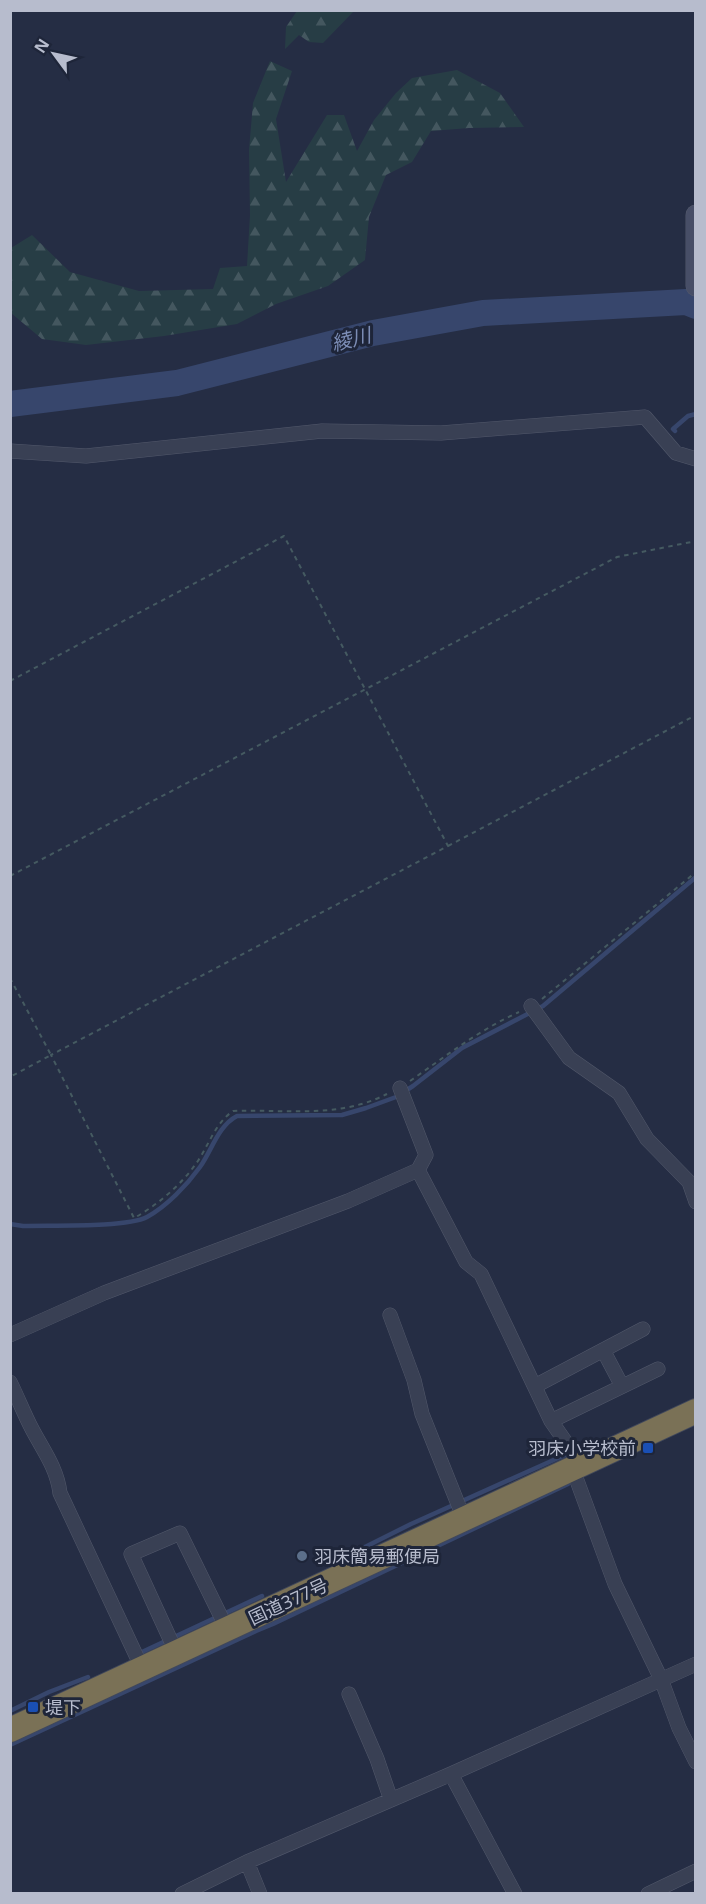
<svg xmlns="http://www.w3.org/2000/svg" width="706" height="1904" viewBox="0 0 706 1904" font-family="'Open Sans','Noto Sans JP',sans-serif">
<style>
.forest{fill:url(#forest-firs)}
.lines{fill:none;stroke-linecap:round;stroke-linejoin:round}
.stream{stroke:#37466c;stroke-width:4.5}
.river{stroke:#37466c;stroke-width:26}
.street-casing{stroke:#52586b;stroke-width:15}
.secondary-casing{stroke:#52586b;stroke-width:21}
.highway-casing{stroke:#41485b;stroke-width:26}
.path{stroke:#455a61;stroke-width:2;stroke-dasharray:4.5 4.5;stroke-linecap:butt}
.street{stroke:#394054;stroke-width:14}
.secondary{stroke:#474e67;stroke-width:20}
.highway{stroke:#7a7156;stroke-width:24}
.transit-dot{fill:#1a4fb4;stroke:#1e2539;stroke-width:2}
.service-dot{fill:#5c6f8a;stroke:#1e2539;stroke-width:2}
.labels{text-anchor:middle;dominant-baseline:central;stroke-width:6;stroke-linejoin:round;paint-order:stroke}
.poi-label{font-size:18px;fill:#b7bccd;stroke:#1e2539;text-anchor:start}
.street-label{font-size:18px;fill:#b7bccd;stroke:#1e2539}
.water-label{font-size:20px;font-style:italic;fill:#7c8db6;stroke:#1e2539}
</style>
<defs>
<pattern id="forest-firs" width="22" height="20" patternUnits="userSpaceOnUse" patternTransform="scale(1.5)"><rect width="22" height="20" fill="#273d45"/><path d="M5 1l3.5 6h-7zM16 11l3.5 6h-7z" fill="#44575f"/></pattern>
</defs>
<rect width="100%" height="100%" fill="#252d44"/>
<!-- forest -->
<path class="forest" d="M297,11V10L354,11L323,43L309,42L299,35L285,49L286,27Z
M270,61L292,71L276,119L286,182L327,115H344L357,151L374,120L396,93L412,78L457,70L500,93L524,127L469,128L431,131L412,162L386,175L369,217L365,260L328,286L276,304L237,324L164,336L86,345L42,339L11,313V248L32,235L70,272L139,291L213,289L220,268L247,266L250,215L249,150L253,103Z"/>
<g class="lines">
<!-- stream -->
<path class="stream" d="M675,431L673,429L688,416L696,414
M10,1224L23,1226C50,1225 126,1228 147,1217C167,1206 187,1185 200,1167C212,1150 218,1126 237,1116L342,1115L366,1108L396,1097L413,1086L462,1048L543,1006L696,877
M339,1560L411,1524L567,1454
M142,1652L262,1596
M10,1711L49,1692L88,1677
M10,1745L256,1631L273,1624L568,1484"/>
<!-- river -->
<path class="river" d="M10,404L177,383L373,333L483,313L686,302L696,306"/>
<defs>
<path id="street" d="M10,451L86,456L322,431L441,433L645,417L676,453L696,459
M531,1006L569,1058L619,1093L647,1139L689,1182L696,1202
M418,1170L466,1262L481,1274L551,1421L567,1444L583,1463
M390,1315L414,1380L422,1414L464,1519
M10,1335L104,1293L348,1201L418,1170L426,1155L400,1088
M603,1350L622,1386
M10,1382C18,1398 24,1414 32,1429C43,1450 57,1468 60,1493L142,1668
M535,1386L643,1329
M551,1421L658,1369
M572,1467L615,1584L661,1679L679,1728L696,1762
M176,1652L131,1554L180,1533L227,1629
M349,1694L377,1759L391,1800
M451,1774L515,1894
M247,1862L260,1894
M182,1894L247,1862L451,1774L696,1664
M648,1894L696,1871"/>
<path id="secondary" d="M696,215V286"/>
<path id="highway" d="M10,1730L696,1411"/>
</defs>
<!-- street casing -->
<use href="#street" class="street-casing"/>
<!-- secondary casing -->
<use href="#secondary" class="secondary-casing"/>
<!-- highway casing -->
<use href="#highway" class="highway-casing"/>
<!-- path -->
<path class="path" d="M10,681L284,536L448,846L51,1055L134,1218C156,1206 180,1186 195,1165C208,1148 214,1124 233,1111C285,1109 338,1119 387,1094
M448,846L696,715
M10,876L617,557L696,541
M10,978L51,1055L10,1077
M542,999L696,872
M410,1081C446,1056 479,1030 519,1012"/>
<!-- street -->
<use href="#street" class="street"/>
<!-- secondary -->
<use href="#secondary" class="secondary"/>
<!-- highway -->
<use href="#highway" class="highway"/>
</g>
<!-- markers -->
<g class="transit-dot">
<rect x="642" y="1442" width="12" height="12" rx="3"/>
<rect x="27" y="1701" width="12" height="12" rx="3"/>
</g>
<circle class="service-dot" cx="302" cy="1556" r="6"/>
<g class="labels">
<!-- poi labels -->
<g class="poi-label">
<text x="636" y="1448" text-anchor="end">羽床小学校前</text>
<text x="314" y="1556">羽床簡易郵便局</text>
<text x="45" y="1707">堤下</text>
</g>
<!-- street labels -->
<g class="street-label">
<text transform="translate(288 1601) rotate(-25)">国道377号</text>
</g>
<!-- water labels -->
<g class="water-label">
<text transform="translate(351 339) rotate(-14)">綾川</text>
</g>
</g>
<!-- border -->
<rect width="706" height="1904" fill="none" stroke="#b7bccd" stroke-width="24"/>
<!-- north arrow -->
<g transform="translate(54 54) rotate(303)" stroke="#1e2539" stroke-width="4.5" paint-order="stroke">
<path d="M0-4.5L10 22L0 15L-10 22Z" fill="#b7bccd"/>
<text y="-9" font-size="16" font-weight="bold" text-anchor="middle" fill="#b7bccd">N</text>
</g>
</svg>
